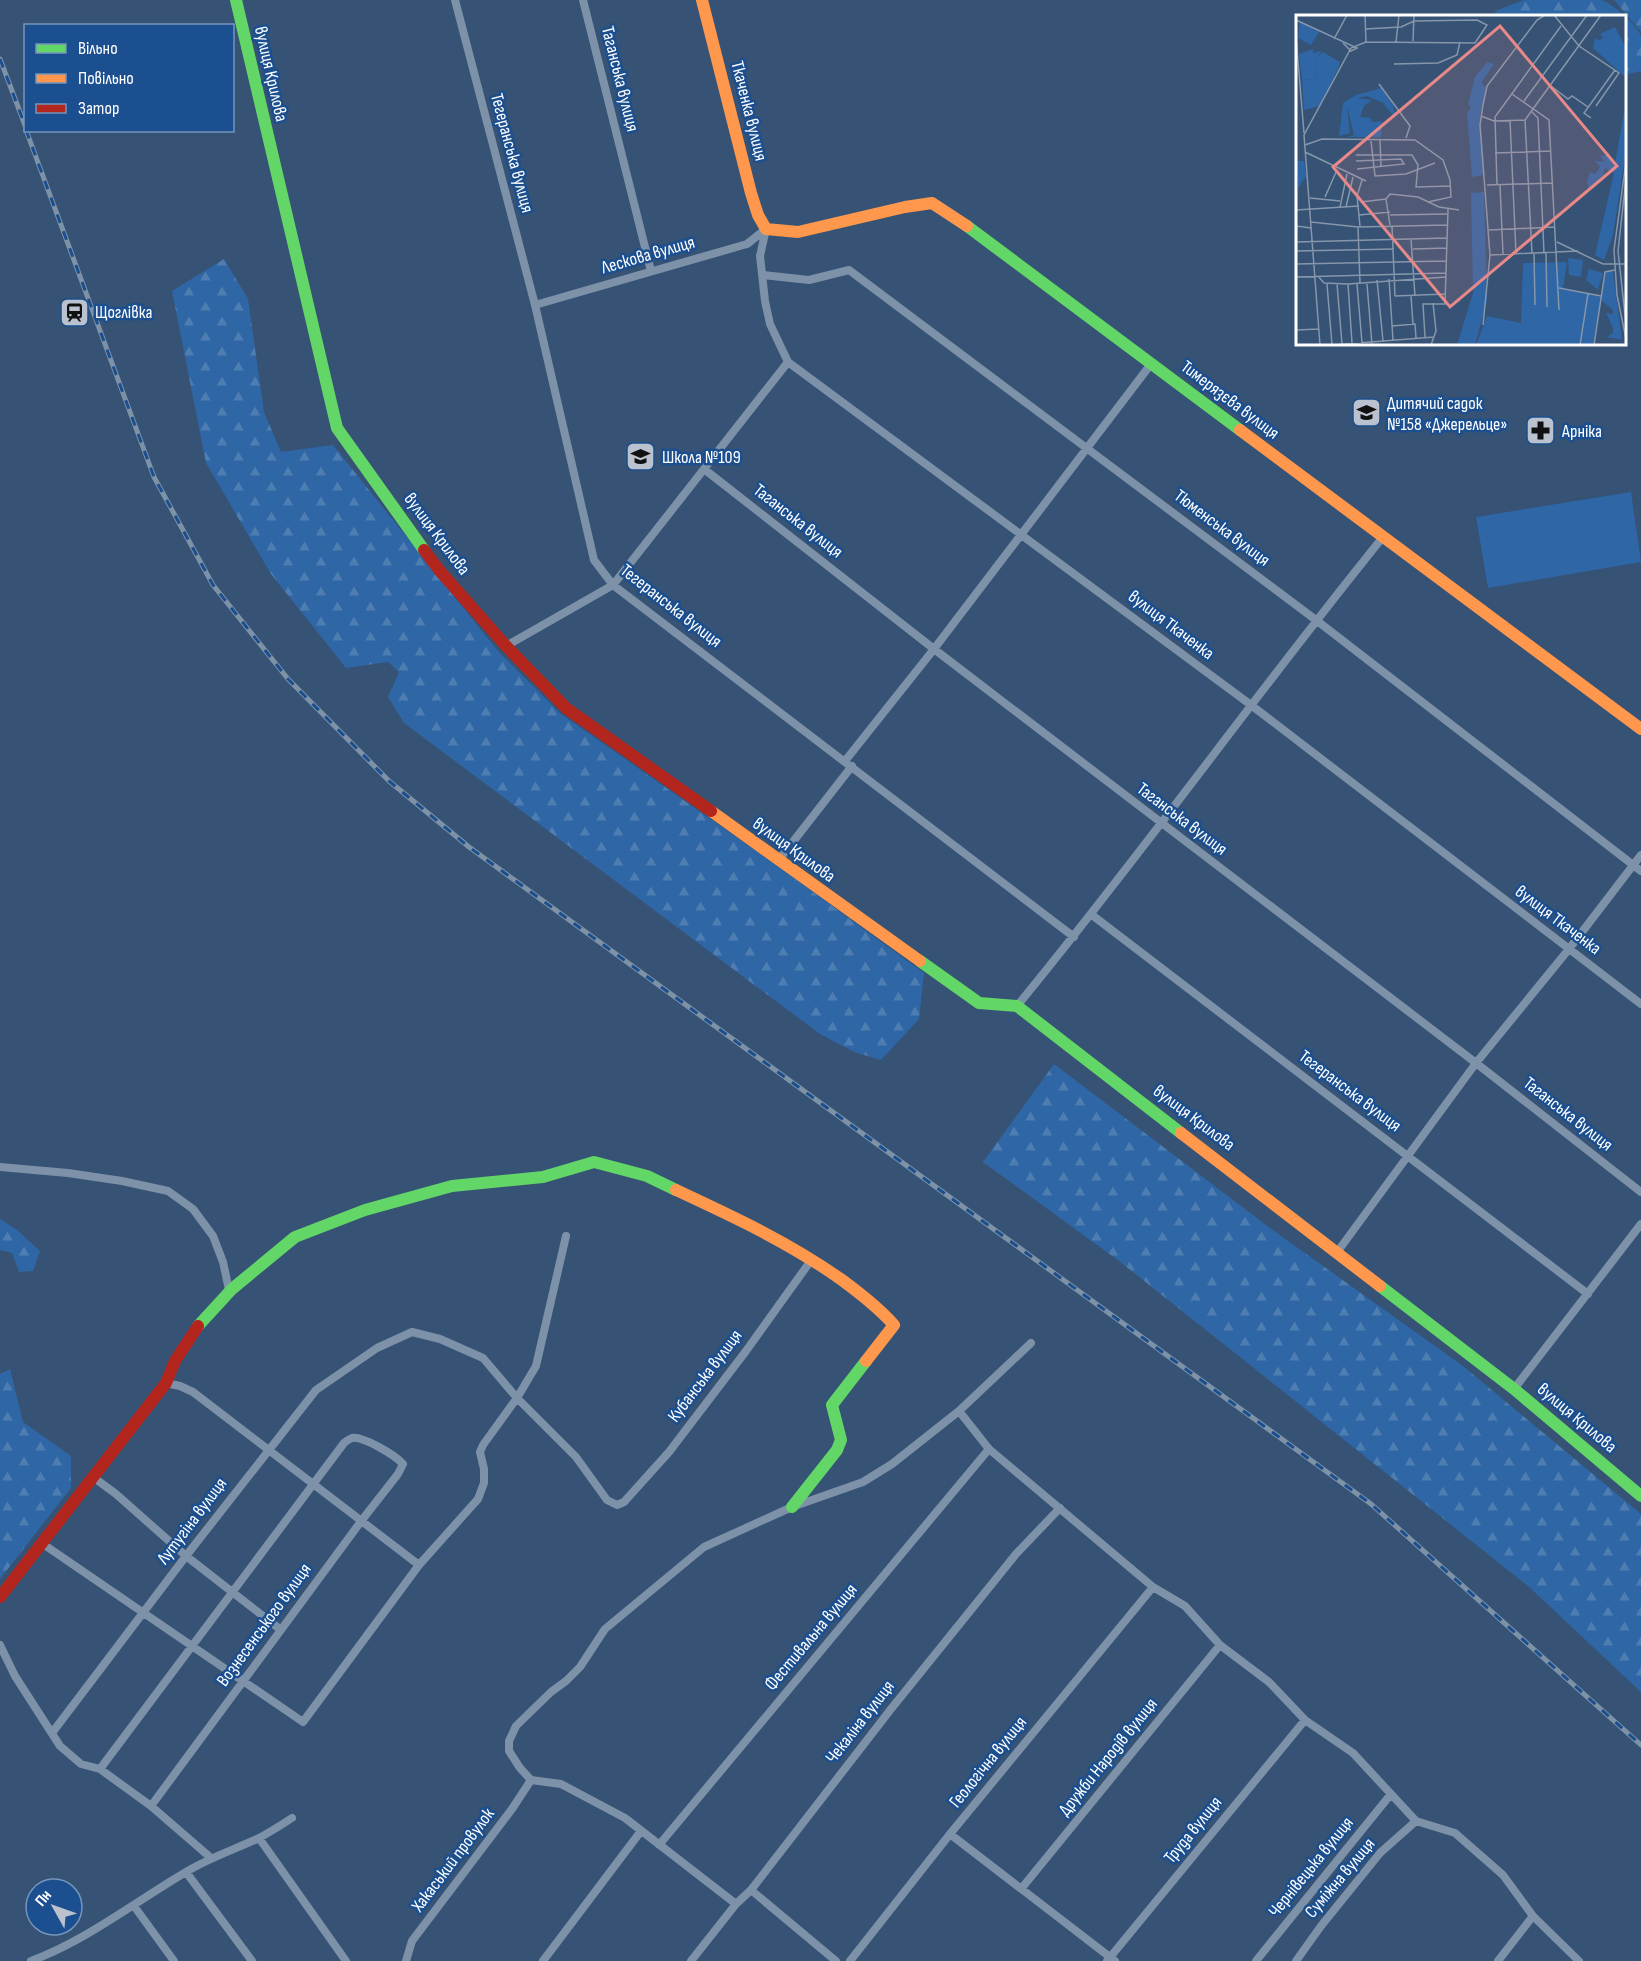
<svg xmlns="http://www.w3.org/2000/svg" width="1641" height="1961" viewBox="0 0 1641 1961" font-family="'Sofia Sans Condensed',sans-serif">
<style>
.grass{fill:#2f66a5}
.forest{fill:url(#forest-firs)}
.lines{fill:none;stroke-linecap:round;stroke-linejoin:round}
.street{stroke:#7d92a8;stroke-width:8}
.fast{stroke:#63d668;stroke-width:12}
.slow{stroke:#ff974d;stroke-width:12}
.jam{stroke:#b3261e;stroke-width:12}
.rail-casing{stroke:#7e92a7;stroke-width:5}
.rail{stroke:#1b4f8f;stroke-width:3;stroke-dasharray:9;stroke-linecap:butt}
.labels{text-anchor:middle;dominant-baseline:central;stroke-width:5;stroke-linejoin:round;paint-order:stroke}
.street-label{font-size:18px;fill:#fff;stroke:#1b4f8f}
.poi-label{font-size:18px;fill:#fff;stroke:#1b4f8f;text-anchor:start}
.inset-road{fill:none;stroke:#8697ac;stroke-width:1.5}
.view{fill:#e88989;fill-opacity:0.15;stroke:#e88989;stroke-width:3}
.inset-edge{fill:none;stroke:#fff;stroke-width:3}
</style>
<defs>
<pattern id="forest-firs" width="22" height="20" patternUnits="userSpaceOnUse" patternTransform="scale(1.5)"><rect width="22" height="20" fill="#2f66a5"/><path d="M5 1l3.5 6h-7zM16 11l3.5 6h-7z" fill="#4e7db2"/></pattern>
</defs>
<rect width="100%" height="100%" fill="#365274"/>
<!-- grass -->
<path class="grass" d="M1631,492L1641,562L1488,588L1476,517Z"/>
<!-- forest -->
<path class="forest" d="M1524,0H1602C1613,4 1637,25 1641,36C1641,44 1641,63 1641,71L1625,75L1624,16H1491L1498,10Z
M1614,0H1641V32Z
M224,259L248,299L264,412L281,452L333,445L498,651L560,713L773,863L924,973L919,1019L881,1060L854,1052L820,1034L404,723L388,697L399,672L388,662L346,668L271,574L206,463L172,291Z
M1054,1064L1270,1228L1463,1366L1641,1514V1692L1528,1586L1119,1261L983,1162Z
M0,1219L17,1230L40,1251L33,1271L19,1272L12,1253L0,1250Z
M10,1369L23,1422L71,1456V1488L0,1579V1374Z"/>
<g class="lines">
<!-- street -->
<path class="street" d="M455,0L535,305L594,560L613,585L1074,937
M583,0L651,271
M766,229L760,256L765,301L770,324L788,362L1251,705L1641,1004
M763,275L809,280L849,270L1316,620L1641,871
M535,305L747,244L766,229
M704,469L934,649L1476,1063L1641,1192
M506,646L613,585L788,362
M845,761L934,649L1151,364
M778,861L852,766
M1092,915L1588,1294
M1017,1006C1143,853 1258,691 1383,537
M0,1167L68,1173L122,1181L168,1191L193,1209L213,1236L223,1262L229,1290
M1338,1251L1476,1063L1569,949L1641,855
M166,1383L180,1386L193,1392L419,1565
M1514,1389L1641,1224
M959,1411L989,1449L1153,1587L1185,1606L1220,1645L1269,1682L1305,1720L1353,1753L1416,1821L1455,1833L1503,1875L1533,1916L1579,1961
M93,1477L116,1494L186,1556L281,1630
M43,1544L303,1722L419,1565L478,1499L484,1483V1469L480,1452L483,1445L517,1398L536,1366L566,1236
M0,1645L15,1676L60,1746L81,1764L100,1769L151,1806L211,1858
M52,1733L186,1556L316,1390L377,1348L412,1332L440,1339L483,1358L517,1398L576,1457L607,1500L617,1505L624,1502L669,1452L746,1351L812,1259
M100,1769L344,1443C345,1442 350,1439 352,1438C363,1436 395,1455 403,1464L398,1474L362,1520L151,1806
M950,1834L1115,1961
M259,1838L346,1961
M659,1845L989,1449
M186,1872L252,1961
M1021,1889L1220,1645
M751,1890L836,1961
M736,1904L625,1818L561,1784L531,1780L520,1768L509,1751V1741L516,1726L551,1692L566,1681L580,1667L605,1629L704,1547L792,1507L863,1482L892,1464L959,1411L1031,1343
M134,1906L174,1961
M31,1961C87,1940 135,1902 186,1872C209,1858 233,1850 257,1839C269,1833 281,1825 292,1818
M406,1961L412,1941L512,1809L531,1780
M543,1961L641,1831
M691,1961L736,1904L751,1890L891,1709L1016,1554L1060,1508
M850,1961L950,1834L1153,1587
M1107,1961L1305,1720
M1256,1961L1391,1794
M1296,1961L1321,1926L1380,1853L1416,1821
M1498,1961L1533,1916"/>
<!-- fast -->
<path class="fast" d="M236,0L337,428L424,550
M967,226L1240,430
M920,961L979,1003L1017,1006L1181,1133
M1380,1286L1514,1389L1641,1496
M198,1326L232,1289L295,1237L365,1210L452,1186L543,1177L594,1162L647,1176L676,1190
M792,1507L837,1450L841,1440L832,1405L866,1361"/>
<!-- slow -->
<path class="slow" d="M702,0L751,193L758,215L766,229L798,232L905,207L932,203L967,226
M1240,430L1641,729
M711,811L920,961
M1181,1133L1380,1286
M676,1190C734,1217 790,1243 842,1280C861,1294 878,1307 894,1325L866,1361"/>
<!-- jam -->
<path class="jam" d="M424,550L439,570L506,646L566,708L711,811
M0,1597L166,1383L175,1361L198,1326"/>
<defs>
<path id="rail" d="M0,59L26,128
M26,130L154,477L213,585L288,679L389,781L469,847L1371,1504L1641,1745"/>
</defs>
<!-- rail casing -->
<use href="#rail" class="rail-casing"/>
<!-- rail -->
<use href="#rail" class="rail"/>
</g>
<!-- icons -->
<defs>
<symbol id="station-square" viewBox="-11 -11 22 22"><rect x="-9" y="-9" width="18" height="18" rx="4" fill="#b9c2ce" stroke="#1b4f8f"/><path d="M-3-6H3Q5-6 5-4V2Q5 4 3 4L4.5 6H3L1.5 4h-3L-3 6H-4.5L-3 4Q-5 4-5 2V-4Q-5-6-3-6ZM-3.5-4v3h7v-3ZM-3.5 1v1.5H-2V1ZM2 1v1.5H3.5V1Z" fill="#111"/></symbol>
<symbol id="school-square" viewBox="-11 -11 22 22"><rect x="-9" y="-9" width="18" height="18" rx="4" fill="#b9c2ce" stroke="#1b4f8f"/><path d="M0-5L7-2L0 1L-7-2ZM-4 1L0 2.5L4 1V4Q0 6-4 4Z" fill="#111"/></symbol>
<symbol id="pharmacy-square" viewBox="-11 -11 22 22"><rect x="-9" y="-9" width="18" height="18" rx="4" fill="#b9c2ce" stroke="#1b4f8f"/><path d="M-2-6h4v4h4v4h-4v4h-4v-4h-4v-4h4Z" fill="#111"/></symbol>
</defs>
<g fill-rule="evenodd">
<use href="#station-square" x="58" y="296" width="33" height="33"/>
<use href="#school-square" x="1350" y="396" width="33" height="33"/>
<use href="#pharmacy-square" x="1524" y="414" width="33" height="33"/>
<use href="#school-square" x="624" y="440" width="33" height="33"/>
</g>
<g class="labels">
<!-- street labels -->
<g class="street-label">
<text transform="translate(271 74) rotate(77)">вулиця Крилова</text>
<text transform="translate(620 79) rotate(76)">Таганська вулиця</text>
<text transform="translate(749 111) rotate(76)">Ткаченка вулиця</text>
<text transform="translate(512 153) rotate(75)">Тегеранська вулиця</text>
<text transform="translate(648 255) rotate(-16)">Лескова вулиця</text>
<text transform="translate(1230 400) rotate(37)">Тимерязєва вулиця</text>
<text transform="translate(798 521) rotate(38)">Таганська вулиця</text>
<text transform="translate(1222 528) rotate(37)">Тюменська вулиця</text>
<text transform="translate(437 534) rotate(53)">вулиця Крилова</text>
<text transform="translate(671 606) rotate(38)">Тегеранська вулиця</text>
<text transform="translate(1171 625) rotate(37)">вулиця Ткаченка</text>
<text transform="translate(1182 819) rotate(37)">Таганська вулиця</text>
<text transform="translate(794 850) rotate(36)">вулиця Крилова</text>
<text transform="translate(1558 920) rotate(37)">вулиця Ткаченка</text>
<text transform="translate(1350 1091) rotate(37)">Тегеранська вулиця</text>
<text transform="translate(1568 1114) rotate(38)">Таганська вулиця</text>
<text transform="translate(1194 1118) rotate(37)">вулиця Крилова</text>
<text transform="translate(705 1376) rotate(-53)">Кубанська вулиця</text>
<text transform="translate(1577 1418) rotate(40)">вулиця Крилова</text>
<text transform="translate(192 1521) rotate(-53)">Лутугіна вулиця</text>
<text transform="translate(264 1625) rotate(-54)">Вознесенського вулиця</text>
<text transform="translate(811 1637) rotate(-50)">Фестивальна вулиця</text>
<text transform="translate(860 1722) rotate(-52)">Чекаліна вулиця</text>
<text transform="translate(1108 1757) rotate(-51)">Дружби Народів вулиця</text>
<text transform="translate(988 1762) rotate(-51)">Геологічна вулиця</text>
<text transform="translate(1193 1830) rotate(-51)">Труда вулиця</text>
<text transform="translate(453 1860) rotate(-53)">Хакаський провулок</text>
<text transform="translate(1311 1867) rotate(-51)">Чернівецька вулиця</text>
<text transform="translate(1340 1878) rotate(-50)">Суміжна вулиця</text>
</g>
<!-- poi labels -->
<g class="poi-label">
<text x="95" y="312">Щоглівка</text>
<text x="1387" y="403">Дитячий садок<tspan x="1387" dy="21">№158 «Джерельце»</tspan></text>
<text x="1562" y="431">Арніка</text>
<text x="662" y="457">Школа №109</text>
</g>
</g>
<!-- overview -->
<g transform="translate(1296 15)">
<rect width="330" height="330" fill="#365274"/>
<path d="M27,37L44,47L43,51L24,91L8,95L6,65L19,64L21,42ZM0,146H8L10,161L2,173ZM272,243L287,245L285,262L273,260ZM293,254L307,258L302,275L290,265ZM310,256L317,257L326,325L311,322L317,318V313L310,298L317,299V295L305,285Z" fill="#2f66a5"/>
<path d="M319,12L330,33V63L297,33L299,23L303,25L307,23L304,19ZM17,34V38L26,36L21,42L19,64L6,65L3,39ZM191,47L198,49L185,68L190,72L184,100L187,160L176,162L171,98L175,92L172,89L179,62ZM85,73L97,90L100,104L87,88L71,81L62,83L76,85L68,91L64,102L75,103L76,107L86,106L85,122H51L58,120L51,91L54,118L43,121L47,88L60,80ZM330,86V136L317,220L308,245L299,240L318,158L309,153L307,160L293,173L291,167L294,157L299,159L304,152L299,146L309,147L304,141L310,140L319,148ZM188,177L191,286L179,330H161L177,278L175,178Z" fill="#2f66a5"/>
<path d="M4,7L23,17L15,30L2,23Z" fill="#2f66a5"/>
<path d="M271,247L267,274L305,282L297,330H180L191,301L225,308L227,248Z" fill="#2f66a5"/>
<path class="inset-road" d="M258,0L283,31L323,58L300,91M0,5L61,33L55,36L47,28M69,14L105,12L118,6L181,5L191,10L179,28L70,27M0,22L8,118M38,24L51,0M117,26L118,0M100,27L103,0M98,49L142,48L161,40L164,27M83,69L114,111L110,123M255,71L272,84L276,81L292,92M216,79L253,105L263,295M228,86L291,0M235,96L242,103L248,238M185,101L198,106L229,105M295,103L288,98L319,55M214,105L220,239M84,125L85,152M75,126L79,161L110,159L139,148M9,130L26,124L119,125L147,145L154,165L155,182L132,187M9,137L70,166M199,138L255,136M60,140H116L122,150L120,172L155,171M60,146L105,144L108,149L61,154M330,147L318,235L321,280L330,324M330,164L322,236L330,309M191,170L257,168M201,170L199,102L265,11M204,170L207,239M29,182L41,155M14,183L44,186M65,187L90,184M44,192L51,159M50,192L57,162M0,195L63,191M63,200L94,197M94,200L151,199M15,207L62,212L151,210M94,210L90,184L94,179L122,182L143,192L163,195M64,211L61,181L66,165M96,211L99,281M62,212L64,268M193,215L259,212M0,220L1,211L15,213M115,224L119,281M0,227L151,223M261,227L307,249H330M117,234L151,233M0,236L98,234M236,238L229,105L305,0M238,238L239,290M250,238L251,292M194,240L282,236M0,249L150,246M22,261L28,268L52,269L150,262M0,262L150,258M93,264L97,325M81,265L87,326M31,269L36,330M41,269L46,329M52,269L56,328M61,269L66,328M71,269L76,330M263,273L305,281M99,281L149,279M115,281L117,309M187,310L194,240L184,110L187,90L191,71L241,5L249,0M96,311L119,309L120,323M0,315L23,314M129,322L127,289H149L152,194M24,330L8,120L55,33L70,27L69,0M37,330L138,322M135,330L140,316L137,288M284,330L292,279M298,330L309,257L319,255"/>
<path class="view" d="M204,11L321,151L154,292L37,152Z"/>
<rect width="330" height="330" class="inset-edge"/>
</g>
<!-- legend -->
<rect x="24" y="24" width="210" height="108" fill="#1b4f8f" stroke="#7695bc" stroke-width="1.5"/>
<rect x="36" y="44" width="30" height="9" fill="#63d668" stroke="#7695bc" stroke-width="1.5"/>
<text x="78" y="54" font-size="18" fill="#ffffff">Вільно</text>
<rect x="36" y="74" width="30" height="9" fill="#ff974d" stroke="#7695bc" stroke-width="1.5"/>
<text x="78" y="84" font-size="18" fill="#ffffff">Повільно</text>
<rect x="36" y="104" width="30" height="9" fill="#b3261e" stroke="#7695bc" stroke-width="1.5"/>
<text x="78" y="114" font-size="18" fill="#ffffff">Затор</text>
<!-- north arrow -->
<g transform="translate(54 1907) rotate(310)"><circle r="28" fill="#1b4f8f" stroke="#7695bc" stroke-width="1.5"/>
<path d="M0-4.5L10 22L0 15L-10 22Z" fill="#b9c2ce"/>
<text y="-9" font-size="16" font-weight="bold" text-anchor="middle" fill="#ffffff">Пн</text>
</g>
</svg>
